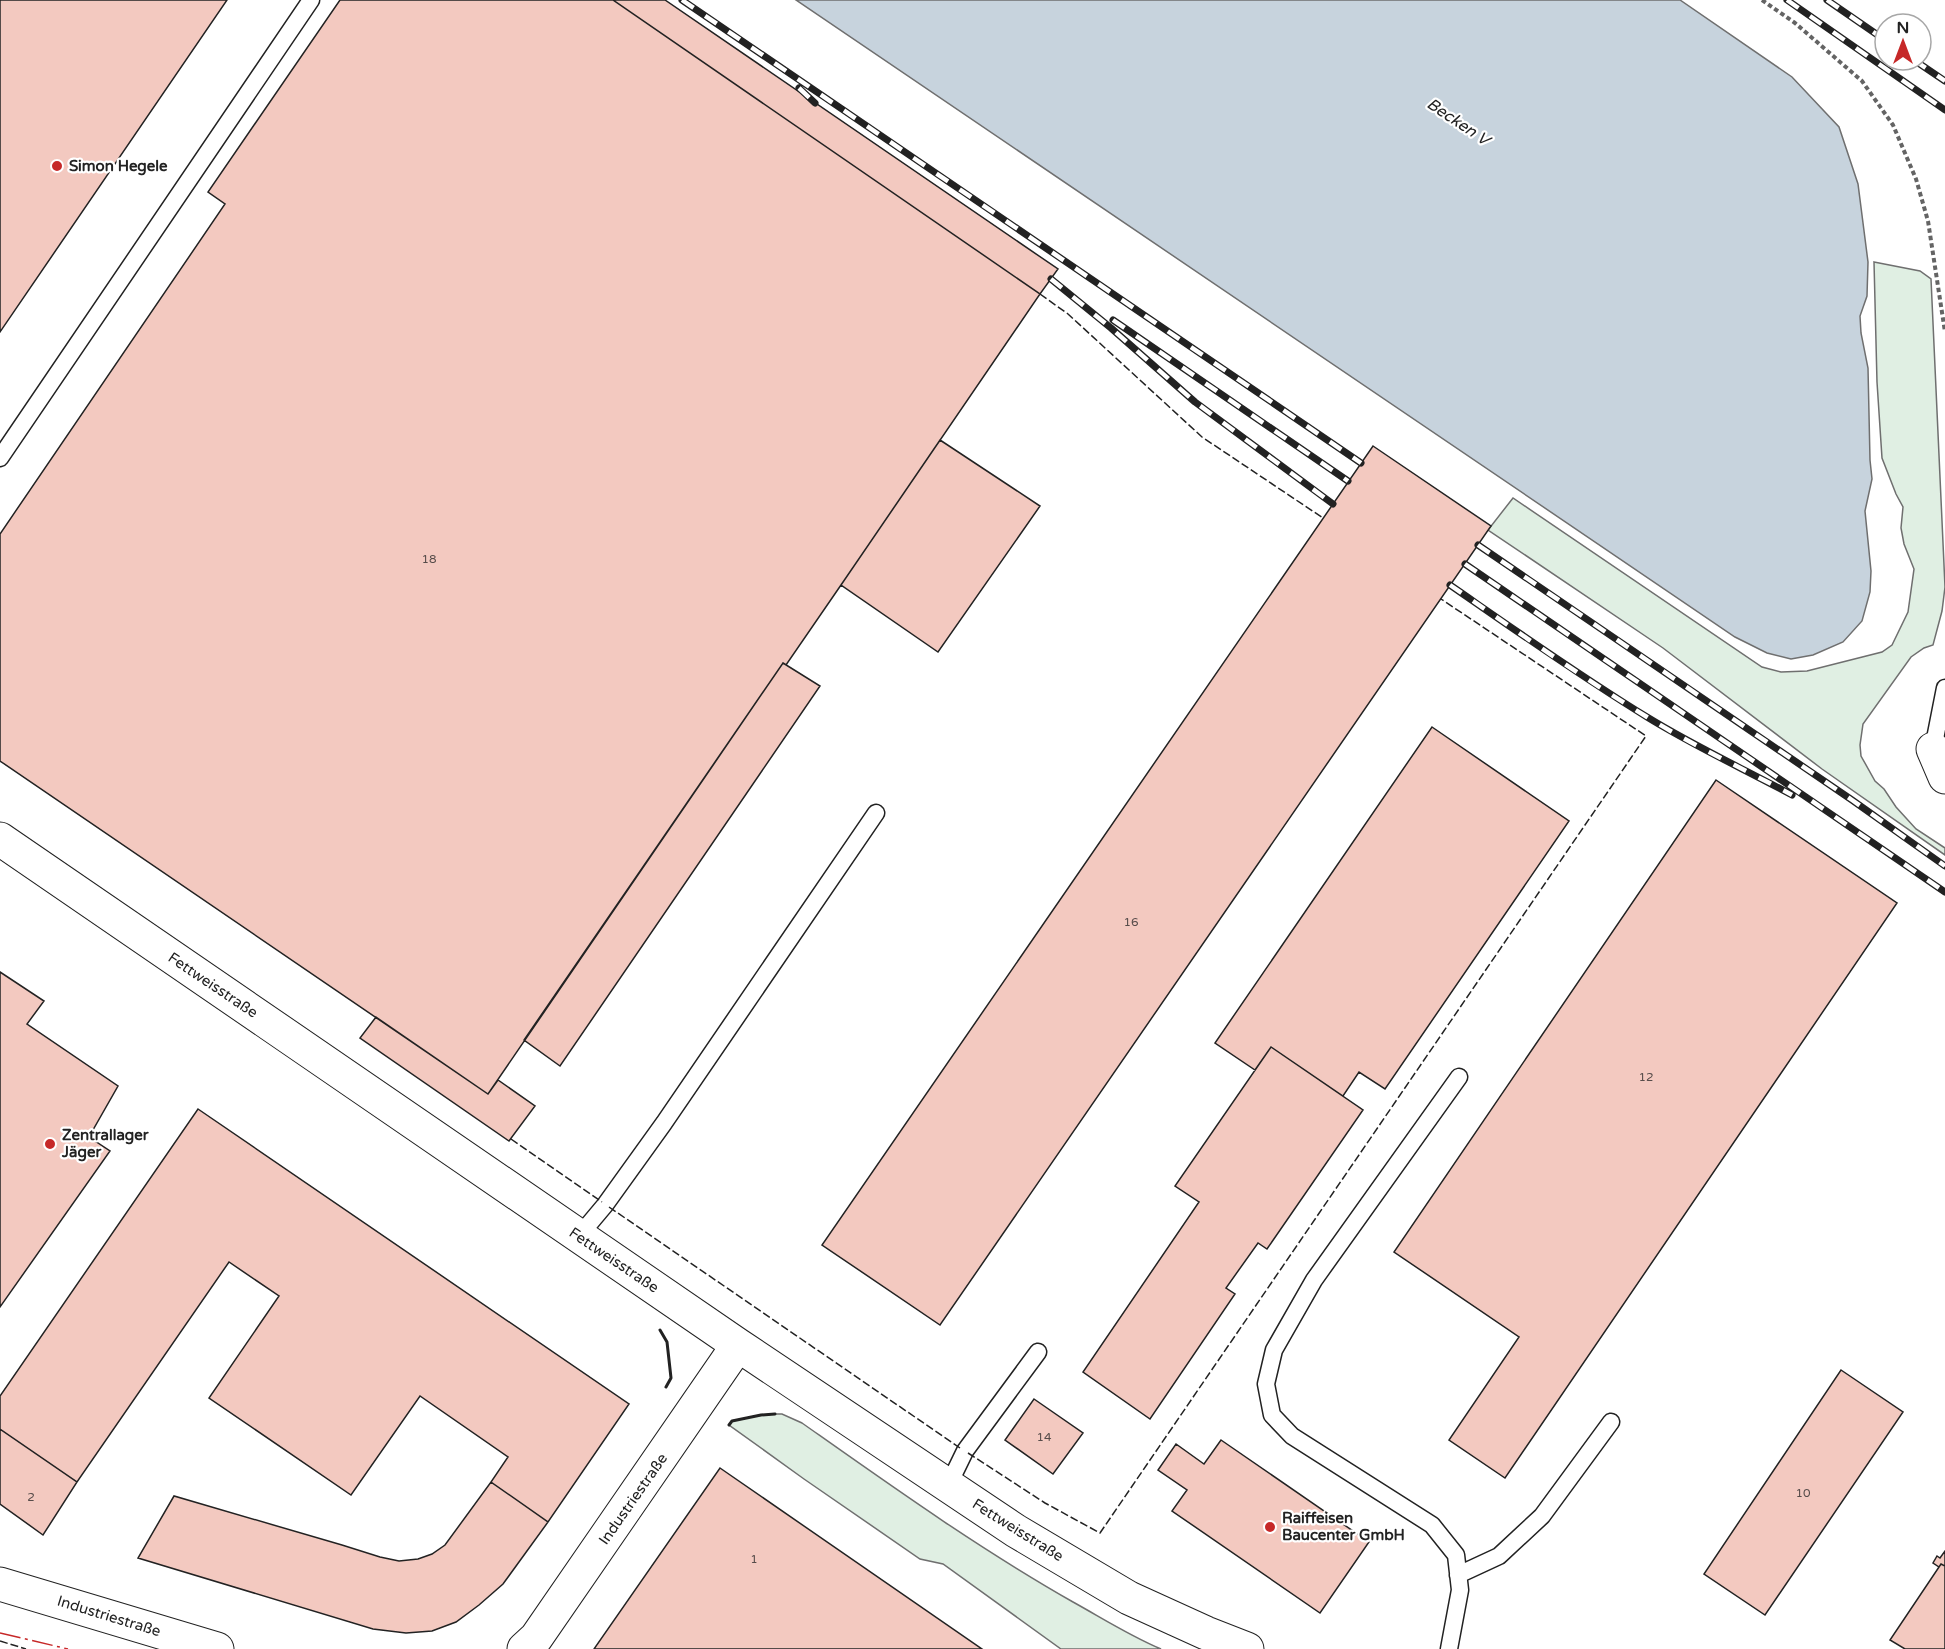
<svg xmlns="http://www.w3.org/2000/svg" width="1945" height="1649" viewBox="0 0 1945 1649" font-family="'Varela Round',sans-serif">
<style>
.green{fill:#e0efe3;stroke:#6f6f6f;stroke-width:1.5}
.water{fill:#c7d3dd;stroke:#6f6f6f;stroke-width:1.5}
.building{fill:#f3c9c0;stroke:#222;stroke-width:1.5}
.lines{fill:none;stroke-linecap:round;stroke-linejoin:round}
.lane-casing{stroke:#222;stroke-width:19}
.street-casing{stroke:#222;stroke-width:35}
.path{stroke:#646464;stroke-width:4;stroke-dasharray:4.5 3;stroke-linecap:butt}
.lane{stroke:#fff;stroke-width:16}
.street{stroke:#fff;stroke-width:33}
.rail-casing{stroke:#222;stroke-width:7}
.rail{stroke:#fff;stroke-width:4.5;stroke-dasharray:14;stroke-linecap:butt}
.fence{stroke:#222;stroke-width:1.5;stroke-dasharray:8 3;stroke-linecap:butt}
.wall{stroke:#222;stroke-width:3}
.power{stroke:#c62828;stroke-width:1.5;stroke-dasharray:21 4.5 3 4.5;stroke-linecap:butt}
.poi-dot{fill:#c62828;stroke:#fff;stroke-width:2}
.labels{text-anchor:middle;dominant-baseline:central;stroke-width:4.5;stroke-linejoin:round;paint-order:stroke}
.number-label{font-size:12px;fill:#564c4a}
.poi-label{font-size:15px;font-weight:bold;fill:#222;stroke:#fff;text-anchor:start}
.street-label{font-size:15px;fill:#222;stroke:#fff}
.water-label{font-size:16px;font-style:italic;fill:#222;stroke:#fff}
</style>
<rect width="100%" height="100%" fill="#fff"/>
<!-- green -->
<path class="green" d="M1874,262L1920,271L1931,279L1945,587L1942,611L1933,645L1924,648L1911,657L1863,724L1860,745L1861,756L1875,781L1884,789L1896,807L1916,829L1945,848V855L1822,769L1663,648L1488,530L1513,498L1762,667L1781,672L1807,671L1882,652L1892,645L1908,612L1914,569L1904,544L1901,528L1903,507L1896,494L1882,458L1877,382Z
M775,1414H782L802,1423C890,1485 978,1548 1073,1602C1102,1618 1130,1636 1161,1649H1061L943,1564L920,1559L804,1479L729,1425L732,1421L761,1415Z"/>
<!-- water -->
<path class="water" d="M796,0H1680L1792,77L1839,127L1858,184L1868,262L1867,296L1860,316L1861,333L1868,368L1870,460L1872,479L1865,511L1871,571L1870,592L1862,621L1843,642L1813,655L1791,659L1767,653L1735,637Z"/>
<!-- building -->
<path class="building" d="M0,0H227L0,332Z
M340,0H613L1040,294L841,585L786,665L783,663L488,1094L0,761V534L225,204L208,192Z
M613,0H665L1058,269L1040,294Z
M940,440L1040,506L938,652L841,585Z
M1373,446L1491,526L940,1325L822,1245Z
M783,663L820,686L560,1066L524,1040Z
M1432,727L1569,821L1385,1089L1359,1072L1343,1096L1271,1047L1255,1070L1215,1043Z
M1716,780L1897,903L1505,1478L1449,1440L1519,1337L1394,1252Z
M0,972L44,1001L27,1024L118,1086L89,1137L110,1151L0,1307Z
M376,1017L488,1094L498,1080L535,1106L509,1141L360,1038Z
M1271,1047L1363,1110L1267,1249L1258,1243L1226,1288L1235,1294L1150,1419L1083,1372L1199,1202L1175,1186Z
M198,1109L629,1404L548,1522L491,1482L508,1457L420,1396L351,1495L209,1398L279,1296L229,1262L77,1482L0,1429V1396Z
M1841,1370L1903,1412L1765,1615L1704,1574Z
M1034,1399L1083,1433L1053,1474L1005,1440Z
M0,1429L77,1482L43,1535L0,1504Z
M1221,1440L1369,1542L1320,1613L1172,1511L1187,1490L1158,1470L1176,1444L1204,1464Z
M720,1468L982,1649H594Z
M491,1482L548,1522L503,1584L479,1605L456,1622L432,1631L406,1633L373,1629L138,1558L174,1496L342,1545L380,1557L399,1561L418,1559L432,1554L445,1545Z
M1945,1551V1566L1941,1564L1939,1567L1933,1563L1937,1556L1940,1558Z
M1941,1564L1945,1566V1649H1905L1890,1640Z"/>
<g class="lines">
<defs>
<path id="lane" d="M0,458L311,0
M1933,749L1945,688
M579,1236L605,1205L664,1123L876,813
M948,1486L965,1451L1038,1352
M1458,1575L1499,1556L1542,1516L1611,1422
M1449,1649L1460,1590L1456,1555L1432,1525L1292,1436L1272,1415L1266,1384L1274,1350L1314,1280L1459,1077"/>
<path id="street" d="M1933,749L1945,777
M0,839L738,1345L1016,1531L1129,1598L1206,1633L1247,1649
M0,1584L217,1649
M524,1649L536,1638L738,1345"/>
</defs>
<!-- lane casing -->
<use href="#lane" class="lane-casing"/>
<!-- street casing -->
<use href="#street" class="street-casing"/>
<!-- path -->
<path class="path" d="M1762,0L1795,23L1862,81L1893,125L1916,179L1928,221L1945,332"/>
<!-- lane -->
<use href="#lane" class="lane"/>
<!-- street -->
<use href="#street" class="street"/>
<defs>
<path id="rail" d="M682,0L1361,463
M1787,0L1945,110
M1827,0L1885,40
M1914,60L1945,81
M799,88L815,103
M1051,279L1111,328L1195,402L1333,504
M1113,320L1348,481
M1478,545L1852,800L1945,866
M1465,564L1945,892
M1450,585C1515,630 1580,676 1647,717C1694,746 1744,769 1792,795"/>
</defs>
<!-- rail casing -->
<use href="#rail" class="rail-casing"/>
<!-- rail -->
<use href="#rail" class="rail"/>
<!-- fence -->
<path class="fence" d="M1040,294L1068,314L1202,437L1323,518
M511,1139L602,1202
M609,1207L960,1448
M968,1453L1045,1503L1100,1533L1646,736L1441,599
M0,1641L26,1649"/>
<!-- wall -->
<path class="wall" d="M660,1330L667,1342L671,1378L666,1387
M729,1425L732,1421L761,1415L775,1414"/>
<!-- power -->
<path class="power" d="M0,1633L68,1649"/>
</g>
<!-- markers -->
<g class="poi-dot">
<circle cx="57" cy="166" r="6"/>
<circle cx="50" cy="1144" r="6"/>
<circle cx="1270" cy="1527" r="6"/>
</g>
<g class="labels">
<!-- number labels -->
<g class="number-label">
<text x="429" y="559">18</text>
<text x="1131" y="922">16</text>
<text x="1646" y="1077">12</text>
<text x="1044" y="1437">14</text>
<text x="1803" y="1493">10</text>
<text x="31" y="1497">2</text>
<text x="754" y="1559">1</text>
</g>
<!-- poi labels -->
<g class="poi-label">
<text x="69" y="166">Simon Hegele</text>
<text x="62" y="1135">Zentrallager<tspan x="62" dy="17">Jäger</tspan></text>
<text x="1282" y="1518">Raiffeisen<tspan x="1282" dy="17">Baucenter GmbH</tspan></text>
</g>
<!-- street labels -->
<g class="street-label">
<text transform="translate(213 985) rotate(34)">Fettweisstraße</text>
<text transform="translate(614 1260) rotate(34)">Fettweisstraße</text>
<text transform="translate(633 1499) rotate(-55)">Industriestraße</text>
<text transform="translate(1018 1530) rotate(32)">Fettweisstraße</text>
<text transform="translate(109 1616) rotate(17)">Industriestraße</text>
</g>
<!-- water labels -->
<g class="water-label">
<text transform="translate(1458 122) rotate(34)">Becken V</text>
</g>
</g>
<!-- north arrow -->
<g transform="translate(1903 42)"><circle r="28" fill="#ffffff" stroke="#a7a7a7" stroke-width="1.5"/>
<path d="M0-4.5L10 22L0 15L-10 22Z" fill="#c62828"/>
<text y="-9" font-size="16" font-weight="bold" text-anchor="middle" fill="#222222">N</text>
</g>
</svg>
